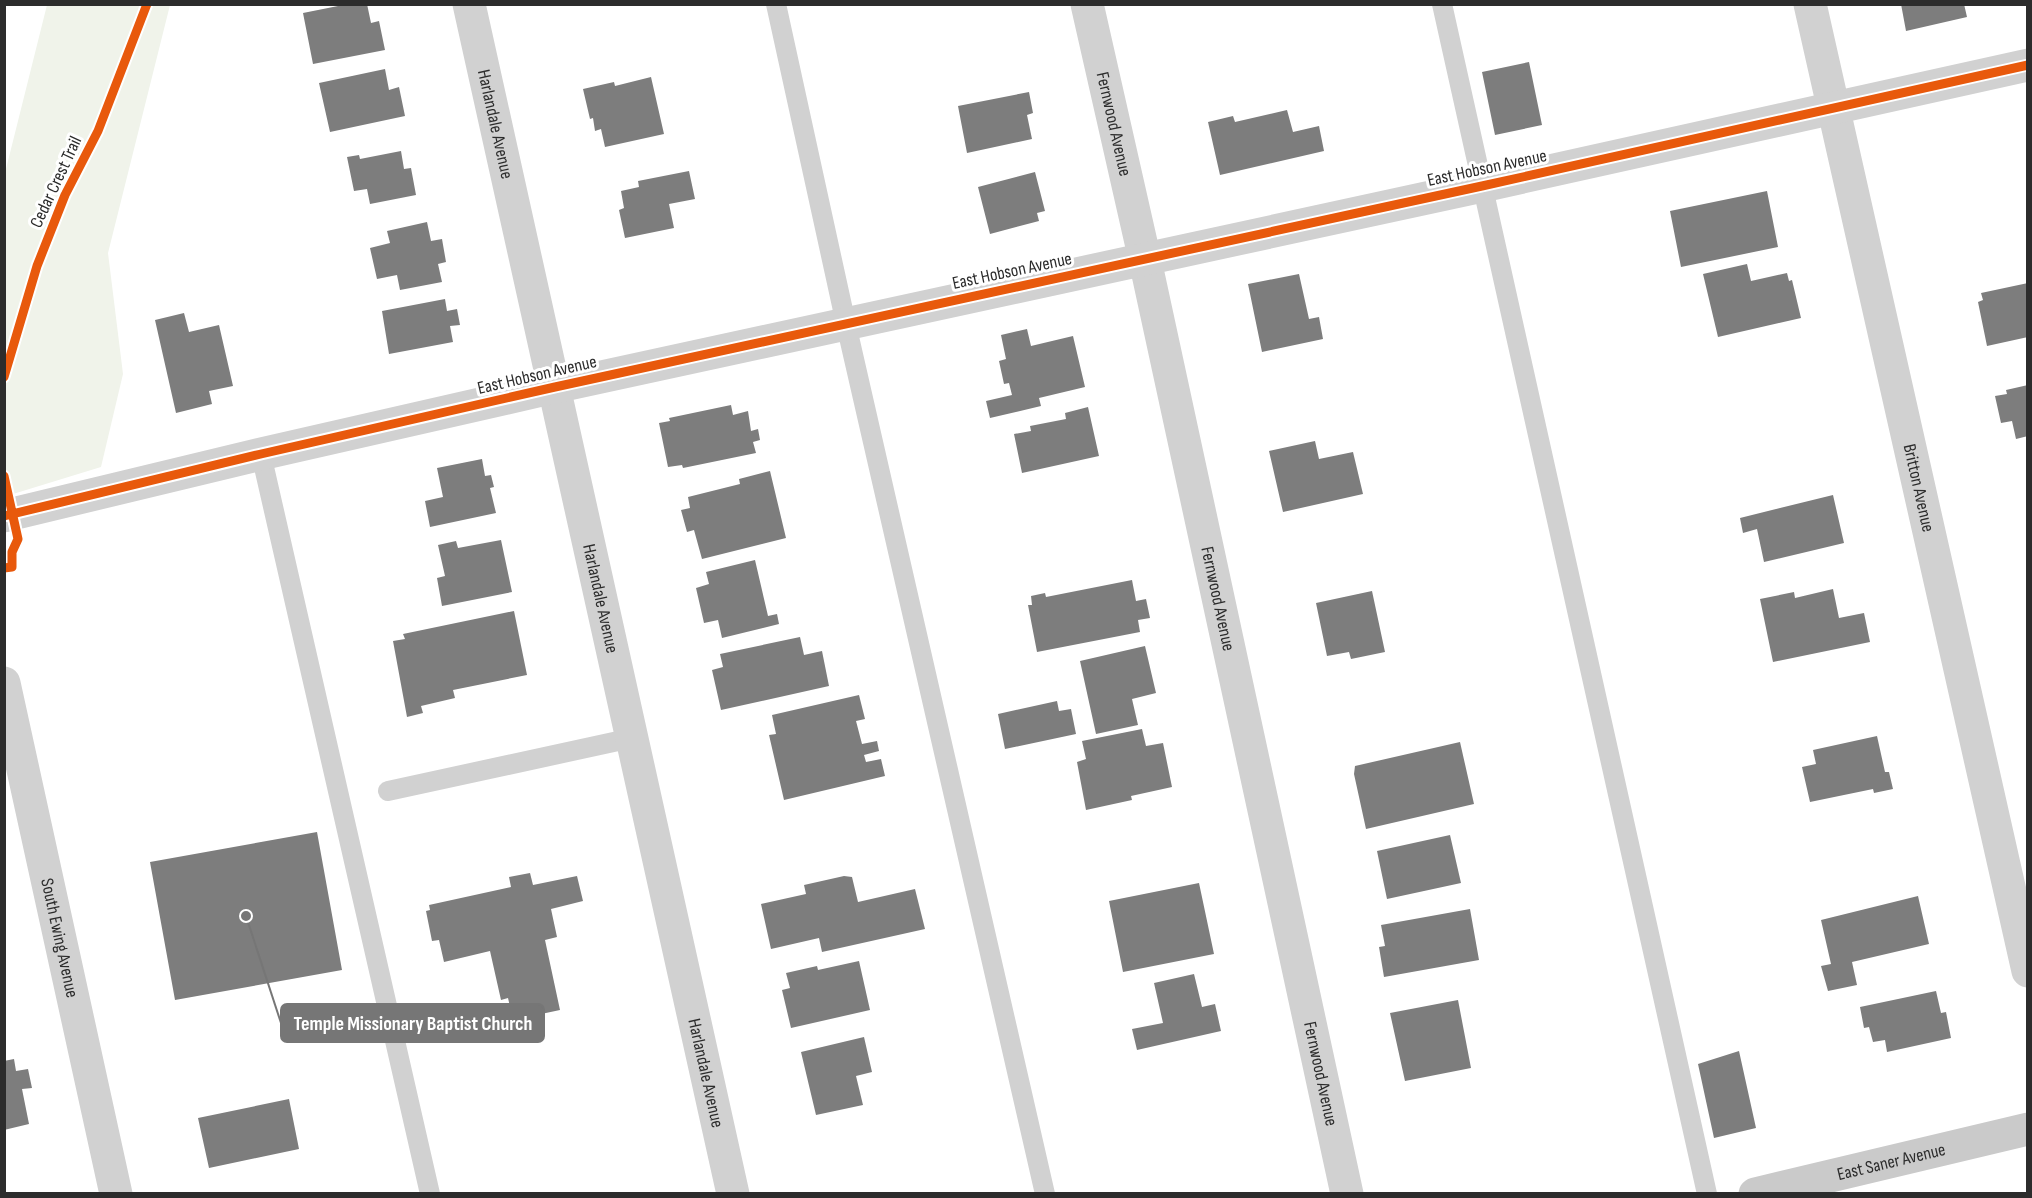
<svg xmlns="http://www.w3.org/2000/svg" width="2032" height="1198" viewBox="0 0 2032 1198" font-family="'Sofia Sans Condensed',sans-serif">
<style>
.green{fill:#f0f3ea}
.building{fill:#7d7d7d}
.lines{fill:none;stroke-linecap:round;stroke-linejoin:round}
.lane{stroke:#d1d1d1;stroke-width:20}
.street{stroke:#d1d1d1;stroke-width:33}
.secondary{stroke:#cacaca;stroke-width:33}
.cycleway-casing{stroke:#fff;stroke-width:13}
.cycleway{stroke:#e8590c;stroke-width:9}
.labels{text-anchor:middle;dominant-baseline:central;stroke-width:6;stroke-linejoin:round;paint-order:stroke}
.street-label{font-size:18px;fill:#2c2c2c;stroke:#fff}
.leader{fill:none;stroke:#767676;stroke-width:2}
.callout-dot{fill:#767676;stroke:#fff;stroke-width:2}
.callout{fill:#767676;stroke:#767676;stroke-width:2}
.callout-label{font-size:20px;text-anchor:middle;font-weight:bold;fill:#fff}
</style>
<rect width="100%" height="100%" fill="#fff"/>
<!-- green -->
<path class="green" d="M47,5H170L108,253L123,374L101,467L13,494L4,490L5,173Z"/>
<!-- building -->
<path class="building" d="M348,4H367L371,23L379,21L385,50L313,64L303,13Z
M1901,4H1964L1967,17L1906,31Z
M1529,62L1542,125L1495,135L1482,72Z
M385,69L389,90L399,87L405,116L330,132L319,83Z
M651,77L664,134L605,147L601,129L595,131L593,118L590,119L583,89L614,82L615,86Z
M1029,92L1033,113L1027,115L1032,139L967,153L958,106Z
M1287,110L1293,132L1319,126L1324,151L1220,175L1208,122L1233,116L1235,122Z
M401,151L404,169L411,168L416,195L370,204L367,189L354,191L347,157L359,155L360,159Z
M689,171L695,199L669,204L674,228L625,238L619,210L624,208L621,191L639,187L638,181Z
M1035,172L1045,211L1037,213L1039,221L990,234L978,187Z
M1767,191L1778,247L1681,267L1670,211Z
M427,222L431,241L442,239L446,262L438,264L442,282L400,290L397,275L377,279L370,248L390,243L387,231Z
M1747,264L1751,281L1787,273L1789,281L1792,280L1801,318L1718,337L1703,274Z
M1299,274L1309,319L1319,317L1323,339L1262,352L1248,284Z
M2028,283V337L1987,346L1978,302L1983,300L1981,293Z
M445,299L447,311L457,309L460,325L450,326L453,342L389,354L382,311Z
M184,313L189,332L219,325L233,386L209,391L212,404L176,413L155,320Z
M1027,329L1031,346L1073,336L1085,387L1039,398L1041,406L990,418L986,401L1012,395L1009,383L1004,384L999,361L1006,359L1001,335Z
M2028,385V436L2016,439L2012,421L2001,423L1995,396L2007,394L2006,390Z
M731,405L733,415L748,411L751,431L758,429L760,440L753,442L756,453L683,468L682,465L668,467L659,423L670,421L669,418Z
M1088,407L1099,456L1022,473L1014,434L1031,431L1030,426L1066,419L1065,413Z
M1315,441L1319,459L1353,452L1363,494L1283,512L1269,451Z
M482,459L485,476L491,475L494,487L490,488L496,513L430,527L425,501L443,497L437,468Z
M770,471L786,538L702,559L694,530L687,532L681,510L690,508L688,497L740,484L739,479Z
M1833,495L1844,543L1764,562L1757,529L1743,533L1740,518Z
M501,540L512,592L442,606L437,578L445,576L438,545L456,541L458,548Z
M755,560L768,616L777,614L779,624L722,638L718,620L704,623L696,588L709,584L706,572Z
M1132,580L1136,601L1146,599L1150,618L1138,620L1140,632L1037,652L1028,605H1032L1031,596L1045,593L1046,597Z
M1833,589L1839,618L1864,613L1870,642L1773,662L1760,599L1794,592L1795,598Z
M1372,591L1385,652L1351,659L1349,652L1327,656L1316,603Z
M514,611L527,675L453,690L455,698L421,706L423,713L407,717L393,641L405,639L403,634Z
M800,637L804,655L822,651L829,686L721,710L712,670L723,667L720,654Z
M1145,646L1156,693L1132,699L1138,725L1096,734L1080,661Z
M859,695L865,719L856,721L862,744L877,741L879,751L864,755L866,762L881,759L885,776L784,800L769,735L776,734L772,715Z
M1057,701L1059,711L1071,709L1076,734L1005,749L998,714Z
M1142,729L1146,746L1163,743L1172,787L1131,796L1132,800L1086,810L1077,762L1086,759L1082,741Z
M1877,736L1885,772H1889L1893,789L1874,793L1873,789L1810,802L1802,767L1816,764L1813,750Z
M1460,742L1474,804L1366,829L1354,774L1355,766Z
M317,832L342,970L175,1000L150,862Z
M1450,835L1461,883L1387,899L1377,851Z
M530,873L533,885L577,876L583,901L551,909L557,937L545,940L560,1010L513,1020L508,998L501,1000L490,951L444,962L439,940L432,941L426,911L430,910L429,905L511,887L509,877Z
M844,876L852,877L858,902L915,889L925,929L822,952L819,938L771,949L761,904L806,894L804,885Z
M1199,883L1214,954L1123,972L1109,901Z
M1918,896L1929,944L1852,962L1857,985L1828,991L1821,966L1831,964L1821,920Z
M1470,909L1479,960L1384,977L1379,947L1385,946L1381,925Z
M859,961L870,1010L791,1028L782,990L790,988L786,973L817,966L818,970Z
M1194,974L1202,1007L1215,1004L1221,1031L1137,1050L1132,1029L1163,1023L1154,983Z
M1936,991L1941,1013L1946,1012L1951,1038L1887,1052L1885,1040L1873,1042L1869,1027L1864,1028L1860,1007Z
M1458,1000L1471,1068L1405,1081L1390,1013Z
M864,1037L872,1072L856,1076L863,1105L816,1115L801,1052Z
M1739,1051L1756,1128L1714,1138L1698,1064Z
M14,1059L16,1071L28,1069L32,1088L22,1089L29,1124L4,1130V1061Z
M289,1099L299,1149L209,1168L198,1118Z"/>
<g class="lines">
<!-- lane -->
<path class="lane" d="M776,4L846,324L1045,1194
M1442,4L1707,1194
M261,454L430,1194
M388,791L632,738"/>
<!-- street -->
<g class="street">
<path id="s1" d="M469,4L733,1194"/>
<path id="s2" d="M1087,4L1145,260L1347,1194"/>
<path id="s3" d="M1810,4L2028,971"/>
<path d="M4,516L261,454L555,387L1482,186L2028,65"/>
<path id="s4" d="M4,683L116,1194"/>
</g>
<!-- secondary -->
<path class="secondary" id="s5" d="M1755,1194L2028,1129"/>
<defs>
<path id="cycleway" d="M4,377L37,266L65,195L98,131L147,4
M4,476L18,539L12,552V567L4,568
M4,516L261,454L555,387L1482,186L2028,65"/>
</defs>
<!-- cycleway casing -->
<use href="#cycleway" class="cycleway-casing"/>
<!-- cycleway -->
<use href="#cycleway" class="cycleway"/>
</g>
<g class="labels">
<!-- street labels -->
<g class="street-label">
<text stroke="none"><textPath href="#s2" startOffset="123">Fernwood Avenue</textPath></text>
<text stroke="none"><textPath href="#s1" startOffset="123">Harlandale Avenue</textPath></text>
<text transform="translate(1487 168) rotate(-12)">East Hobson Avenue</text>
<text transform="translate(56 182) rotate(-65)">Cedar Crest Trail</text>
<text transform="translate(1012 271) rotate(-12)">East Hobson Avenue</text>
<text transform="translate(537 375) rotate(-13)">East Hobson Avenue</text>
<text stroke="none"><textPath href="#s3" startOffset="496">Britton Avenue</textPath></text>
<text stroke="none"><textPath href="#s1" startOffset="609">Harlandale Avenue</textPath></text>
<text stroke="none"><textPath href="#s2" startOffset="609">Fernwood Avenue</textPath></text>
<text stroke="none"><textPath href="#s4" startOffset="261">South Ewing Avenue</textPath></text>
<text stroke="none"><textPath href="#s1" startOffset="1095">Harlandale Avenue</textPath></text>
<text stroke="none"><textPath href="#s2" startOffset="1095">Fernwood Avenue</textPath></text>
<text stroke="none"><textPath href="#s5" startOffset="140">East Saner Avenue</textPath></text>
</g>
</g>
<!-- callouts -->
<path class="leader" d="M246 916L281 1023"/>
<circle class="callout-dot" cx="246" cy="916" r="6"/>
<rect class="callout" x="281" y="1004" width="263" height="38" rx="6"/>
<g class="callout-label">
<text x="413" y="1030">Temple Missionary Baptist Church</text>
</g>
<!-- border -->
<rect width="2032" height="1198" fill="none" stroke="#2c2c2c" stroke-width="12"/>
</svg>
